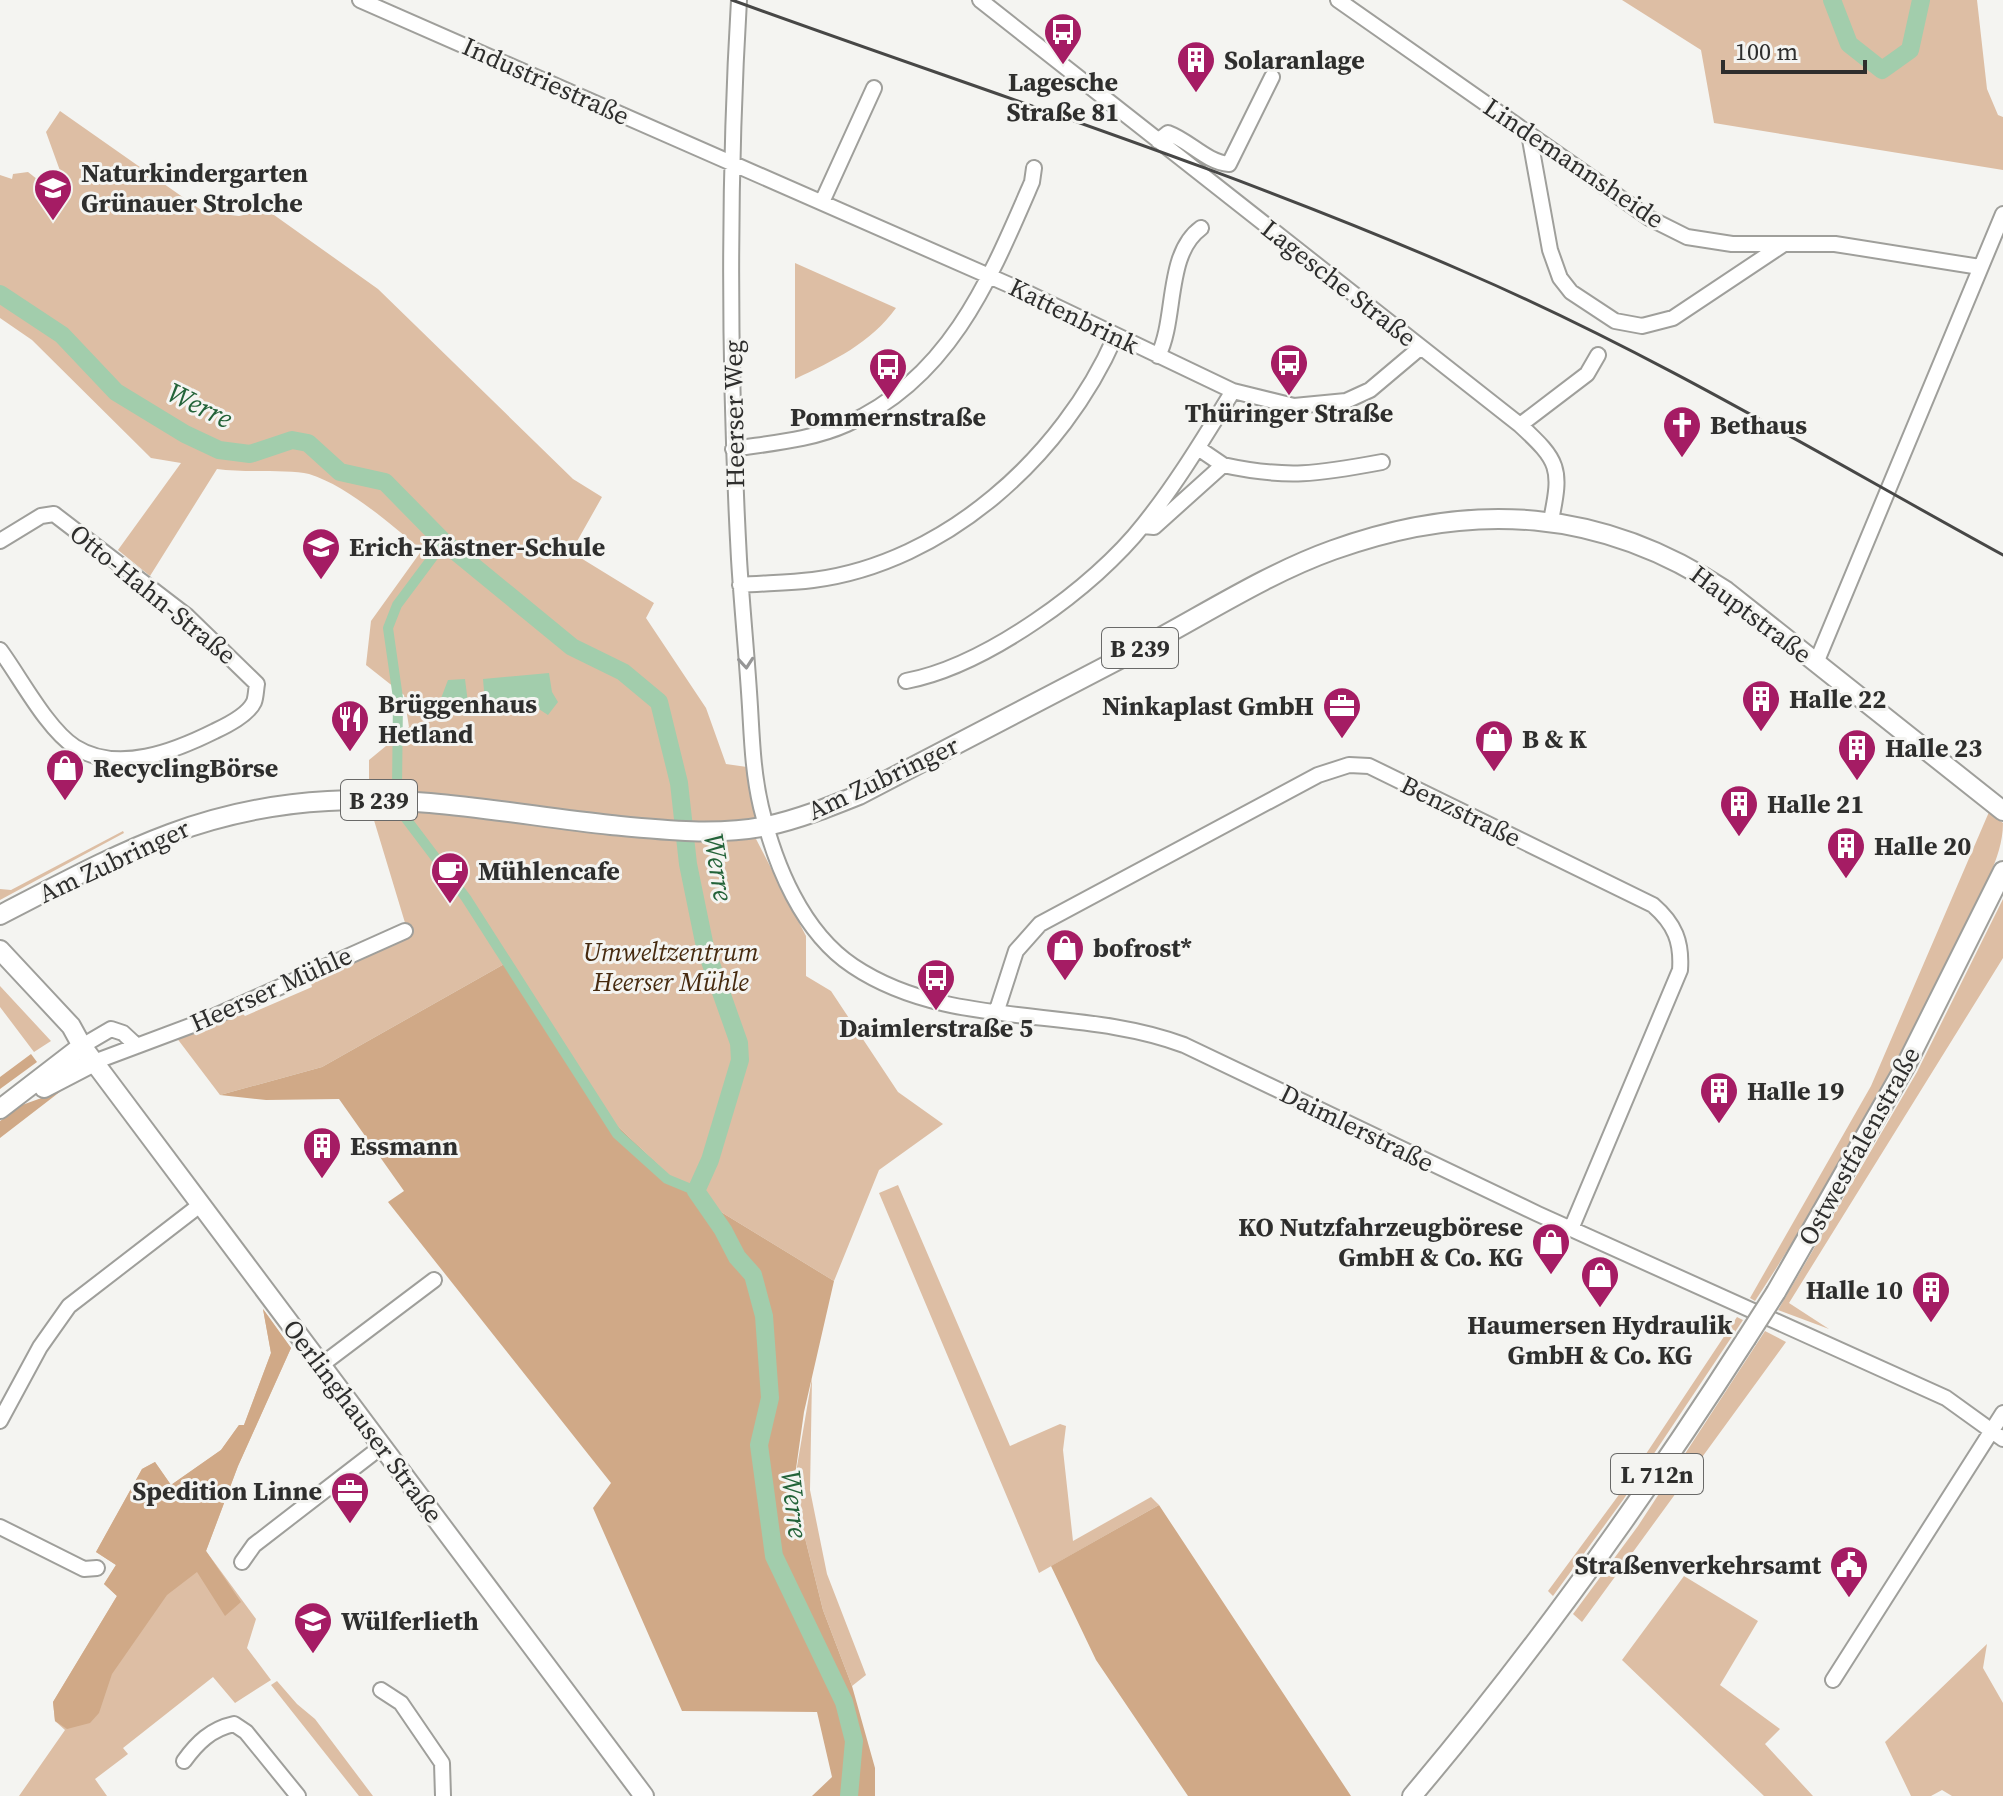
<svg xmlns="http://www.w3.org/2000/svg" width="2003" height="1796" viewBox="0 0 2003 1796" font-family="'Source Serif 4',serif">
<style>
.green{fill:#ddbea4}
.forest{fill:#d0a987}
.water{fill:#a2cdac}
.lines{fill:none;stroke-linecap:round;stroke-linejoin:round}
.canal{stroke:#a2cdac;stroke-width:10}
.river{stroke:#a2cdac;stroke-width:18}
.minor-casing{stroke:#9f9f9b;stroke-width:18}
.major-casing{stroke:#9f9f9b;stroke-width:22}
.minor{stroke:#fff;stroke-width:14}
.major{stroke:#fff;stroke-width:18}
.rail{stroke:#474746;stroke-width:3}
.major-bridge-casing{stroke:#9f9f9b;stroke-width:22;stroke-linecap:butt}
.major-bridge{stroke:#fff;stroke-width:18}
.oneway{stroke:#969696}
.labels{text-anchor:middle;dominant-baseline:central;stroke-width:6;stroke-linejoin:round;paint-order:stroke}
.shield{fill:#f4f4f1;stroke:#696968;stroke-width:2}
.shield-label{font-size:24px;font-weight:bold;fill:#2e2e2d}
.poi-label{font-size:26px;font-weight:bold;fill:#2e2e2d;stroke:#f4f4f1;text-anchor:start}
.street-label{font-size:26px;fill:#2e2e2d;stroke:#f4f4f1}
.park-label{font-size:26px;font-style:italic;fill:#462a0f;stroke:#f4f4f1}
.water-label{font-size:28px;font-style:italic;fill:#236339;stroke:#f4f4f1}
</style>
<rect width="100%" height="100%" fill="#f4f4f1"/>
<!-- green -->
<path class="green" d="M1622,0H1977L1987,89L1998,115L2003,117V170L1714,123L1701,50Z
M60,111L204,212L239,216L267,210L378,289L573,479L602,497L571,552L654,603L646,618L706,708L726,764L747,767L759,821H647L369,789V760L409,727L404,695L366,665L371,621L422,550C391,525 348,486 309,474C289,469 243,473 217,469L150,576L118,550L181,463L151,458L32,340L0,318V175L12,179L13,174L28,172L42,183L45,198L64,194L58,180L63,179L46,132Z
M795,263L896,308C871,343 833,361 795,379Z
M370,807L755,837L806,936V976L831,991L898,1092L943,1124L879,1170L834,1281L685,1190L612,1121L506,963L322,1067L220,1095L176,1037L243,1014L245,1016L312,987L310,980L409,936Z
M1989,812L2003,823C2003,860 1978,896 1963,929C1902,1058 1833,1182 1755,1301L1750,1298L1871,1086Z
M123,831L124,833L0,900V889L11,890Z
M2003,899V958L1789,1303L1829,1329L1778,1310L1917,1072Z
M0,986L51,1041L34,1052L0,1007Z
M898,1185L1010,1446L1060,1424L1066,1426L1063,1450L1073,1541L1151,1497L1159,1505L1039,1573L879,1193Z
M263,1309L291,1348L238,1466L206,1551L256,1619L247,1648L271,1680L235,1703L213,1677L123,1748L128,1754L95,1779L107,1796H19L65,1730L55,1721L53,1702L117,1596L104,1584L116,1565L96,1552L142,1469L155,1462L171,1485L221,1450L239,1425H244L271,1353Z
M1737,1317L1743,1320L1623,1500L1553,1596L1548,1591L1618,1496Z
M1765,1331L1786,1342L1582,1622L1573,1614L1638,1526Z
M812,1378L810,1490L827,1574L866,1675L852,1686L823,1610L793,1490Z
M1684,1576L1758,1621L1720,1685L1780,1729L1765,1744L1813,1796H1764L1622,1660Z
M1987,1644L1983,1668L2003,1703V1796H1952L1942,1790L1931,1796H1911L1885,1742Z
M277,1681L297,1704L315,1719L373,1796H359L271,1685Z"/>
<!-- forest -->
<path class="forest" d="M506,963L612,1121L685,1190L834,1281L804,1412L793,1490L823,1610L852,1686L875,1768V1796H812L832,1777L817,1712L682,1711L593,1508L611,1483L388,1202L404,1191L339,1099L266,1100L220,1095L322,1067Z
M31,1054L37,1062L0,1089V1077Z
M61,1091L0,1138V1121L22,1105Z
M263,1309L291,1348L238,1466L206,1551L241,1602L225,1616L197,1572L167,1595L112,1674L99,1713L90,1723L67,1729L55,1721L53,1702L117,1596L104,1584L116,1565L96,1552L142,1469L155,1462L171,1485L221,1450L239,1425H244L271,1353Z
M1159,1505L1351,1796H1188L1096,1660L1051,1566Z"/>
<!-- water -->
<path class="water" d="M549,673L552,692L558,702L548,715L525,700L485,703L483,679Z
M465,679L469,711L440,714V701L448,680Z
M458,873L467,879L463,887L471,899L466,902L457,890L450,893L438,882L441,874Z"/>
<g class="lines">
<!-- canal -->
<path class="canal" d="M397,790L398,698L388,628L397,605L444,542
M401,812L466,898L617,1134L667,1179L696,1191"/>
<!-- river -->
<path class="river" d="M1832,0L1849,44L1882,70L1910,50L1921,0
M0,294L62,335L116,392L185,434L219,450L250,454L292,440L308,443L340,472L385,482L444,542L572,647L623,672L659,702L679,783L688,864L705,947L739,1043L740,1060L710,1160L696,1191L723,1230L737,1257L753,1275L764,1316L770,1398L759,1445L774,1556L844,1702L854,1741L849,1796"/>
<defs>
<path id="minor" d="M360,0L1030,294L1233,391L1294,406L1346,401L1370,390L1421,347
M739,0C728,186 729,372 739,559C742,608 747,657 750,707C752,741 753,773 761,807C775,865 802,932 853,966C950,1031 1078,1005 1184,1045L1538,1214L1946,1398L2003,1439
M980,0L1520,425C1559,461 1562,468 1551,520
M1338,0L1649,218L1687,237L1732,244H1835L1980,267
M1529,134L1550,250L1560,278L1571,292L1615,321L1642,326L1673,318L1784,244
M1158,141L1168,133C1190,141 1206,162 1229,164L1272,77
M822,202L874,88
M1158,356C1177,319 1165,254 1201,228
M1520,425L1587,374L1598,355
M733,449C771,443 812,440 847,424C950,378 990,279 1032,182L1034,168
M1223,465C1287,479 1318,474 1382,462
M1143,526L1154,527L1223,465L1198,448
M0,541L41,516L54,514L187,616L257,684C256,689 256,697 254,702C248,715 228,725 215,731C175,751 118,774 75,747C47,729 20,677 0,650
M740,585C765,583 789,583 813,580C945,563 1063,456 1115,337
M1816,663L2003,214
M906,681C985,666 1094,588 1144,524C1177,483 1205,436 1233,391
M997,1010L1016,951L1040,924L1318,775L1349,765L1369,766L1653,905C1675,924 1682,942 1680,970L1571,1229
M82,1046L111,1029L123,1033L137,1046
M94,1062L206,1020L405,931
M320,1366L434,1280
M0,1421L40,1347L69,1306L200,1205
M0,1527L84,1569L97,1568
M242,1562L254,1545L381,1447
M1833,1680L2003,1413
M381,1690L401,1703L442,1763L443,1796
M184,1761C197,1743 211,1729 234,1724L246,1732L298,1796"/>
<path id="major" d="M0,915C113,857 196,808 328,801C421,795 517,815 611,825C662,830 716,836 767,826C799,819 829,807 859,795C952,746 1046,698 1139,649C1202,616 1266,574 1333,550C1472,500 1602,508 1726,591L2003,811
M0,950L71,1026L82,1046L644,1796
M44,1088L94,1062
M0,1109L82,1046
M1776,1292L1906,1065L2003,871
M1412,1796C1534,1652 1644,1498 1746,1339"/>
</defs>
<!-- minor casing -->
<use href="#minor" class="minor-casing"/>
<!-- major casing -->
<use href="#major" class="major-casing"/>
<!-- minor -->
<use href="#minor" class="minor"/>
<!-- major -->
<use href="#major" class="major"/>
<!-- rail -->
<path class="rail" d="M732,0C977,89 1227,168 1465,272C1651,352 1826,458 2003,555"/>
<defs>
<path id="major-bridge" d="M1746,1339L1776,1292"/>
</defs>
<!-- major-bridge casing -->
<use href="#major-bridge" class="major-bridge-casing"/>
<!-- major-bridge -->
<use href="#major-bridge" class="major-bridge"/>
</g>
<!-- one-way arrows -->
<defs><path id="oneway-chevron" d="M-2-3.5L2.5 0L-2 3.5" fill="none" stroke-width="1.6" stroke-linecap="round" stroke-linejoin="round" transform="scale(2)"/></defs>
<use class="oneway" href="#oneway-chevron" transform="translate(746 663) rotate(85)"/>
<!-- icons -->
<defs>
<symbol id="bus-pin" viewBox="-11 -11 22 30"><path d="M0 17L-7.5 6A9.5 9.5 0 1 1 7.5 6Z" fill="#a51c64" stroke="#f4f4f1"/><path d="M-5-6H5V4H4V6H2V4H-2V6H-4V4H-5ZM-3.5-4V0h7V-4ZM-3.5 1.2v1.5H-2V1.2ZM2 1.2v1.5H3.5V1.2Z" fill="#fff"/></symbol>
<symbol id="building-pin" viewBox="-11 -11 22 30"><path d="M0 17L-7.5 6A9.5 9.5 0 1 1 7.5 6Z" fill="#a51c64" stroke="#f4f4f1"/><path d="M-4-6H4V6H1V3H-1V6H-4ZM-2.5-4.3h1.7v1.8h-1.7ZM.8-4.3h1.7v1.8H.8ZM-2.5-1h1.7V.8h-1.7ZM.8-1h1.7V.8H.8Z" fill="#fff"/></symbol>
<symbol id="school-pin" viewBox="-11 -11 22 30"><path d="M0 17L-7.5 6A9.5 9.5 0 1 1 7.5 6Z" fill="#a51c64" stroke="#f4f4f1"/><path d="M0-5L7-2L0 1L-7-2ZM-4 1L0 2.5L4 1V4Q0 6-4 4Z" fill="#fff"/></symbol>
<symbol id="church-pin" viewBox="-11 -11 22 30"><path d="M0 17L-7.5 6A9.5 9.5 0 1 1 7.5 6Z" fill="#a51c64" stroke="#f4f4f1"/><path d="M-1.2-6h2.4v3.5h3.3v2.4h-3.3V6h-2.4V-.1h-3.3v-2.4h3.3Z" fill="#fff"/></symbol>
<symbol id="office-pin" viewBox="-11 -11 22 30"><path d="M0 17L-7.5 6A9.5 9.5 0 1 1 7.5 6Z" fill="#a51c64" stroke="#f4f4f1"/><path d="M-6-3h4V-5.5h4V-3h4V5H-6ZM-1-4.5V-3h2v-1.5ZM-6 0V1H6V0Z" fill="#fff"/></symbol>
<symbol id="restaurant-pin" viewBox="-11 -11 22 30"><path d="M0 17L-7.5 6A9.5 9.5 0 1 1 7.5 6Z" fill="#a51c64" stroke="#f4f4f1"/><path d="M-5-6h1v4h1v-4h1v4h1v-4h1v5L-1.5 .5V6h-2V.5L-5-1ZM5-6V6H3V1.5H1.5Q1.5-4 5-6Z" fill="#fff"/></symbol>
<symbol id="shop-pin" viewBox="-11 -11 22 30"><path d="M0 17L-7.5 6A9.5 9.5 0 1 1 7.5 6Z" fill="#a51c64" stroke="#f4f4f1"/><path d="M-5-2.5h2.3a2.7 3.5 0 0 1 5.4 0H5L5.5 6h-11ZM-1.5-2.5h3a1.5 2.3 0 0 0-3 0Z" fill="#fff"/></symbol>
<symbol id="cafe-pin" viewBox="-11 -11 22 30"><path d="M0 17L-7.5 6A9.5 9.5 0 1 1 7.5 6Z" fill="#a51c64" stroke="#f4f4f1"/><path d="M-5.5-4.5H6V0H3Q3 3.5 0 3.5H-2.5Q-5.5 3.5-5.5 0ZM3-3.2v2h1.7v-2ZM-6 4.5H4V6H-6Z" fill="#fff"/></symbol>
<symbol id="civic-pin" viewBox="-11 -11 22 30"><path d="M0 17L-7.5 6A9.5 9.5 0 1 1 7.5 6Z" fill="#a51c64" stroke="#f4f4f1"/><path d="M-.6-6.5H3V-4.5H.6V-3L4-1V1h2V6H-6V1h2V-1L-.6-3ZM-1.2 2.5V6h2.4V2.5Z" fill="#fff"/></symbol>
</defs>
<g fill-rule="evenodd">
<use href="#bus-pin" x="1041" y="10" width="44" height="60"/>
<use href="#building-pin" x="1174" y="38" width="44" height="60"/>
<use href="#school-pin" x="31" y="166" width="44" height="60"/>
<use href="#bus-pin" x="1267" y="341" width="44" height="60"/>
<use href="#bus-pin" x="866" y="345" width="44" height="60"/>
<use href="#church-pin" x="1660" y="403" width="44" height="60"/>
<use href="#school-pin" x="299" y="525" width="44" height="60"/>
<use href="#building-pin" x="1739" y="677" width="44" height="60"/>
<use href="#office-pin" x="1320" y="684" width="44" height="60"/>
<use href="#restaurant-pin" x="328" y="697" width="44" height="60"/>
<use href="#shop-pin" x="1472" y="717" width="44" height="60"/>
<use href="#building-pin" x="1835" y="726" width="44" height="60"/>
<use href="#shop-pin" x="43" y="746" width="44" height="60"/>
<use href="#building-pin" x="1717" y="782" width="44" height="60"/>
<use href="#building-pin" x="1824" y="824" width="44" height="60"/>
<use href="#cafe-pin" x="428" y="849" width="44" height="60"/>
<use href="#shop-pin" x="1043" y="926" width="44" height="60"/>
<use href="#bus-pin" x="914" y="956" width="44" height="60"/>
<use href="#building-pin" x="1697" y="1069" width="44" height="60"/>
<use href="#building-pin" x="300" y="1124" width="44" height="60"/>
<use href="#shop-pin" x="1529" y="1220" width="44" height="60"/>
<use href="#shop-pin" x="1578" y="1253" width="44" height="60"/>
<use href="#building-pin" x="1909" y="1268" width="44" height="60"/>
<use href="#office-pin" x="328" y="1469" width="44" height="60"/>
<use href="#civic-pin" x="1827" y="1543" width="44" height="60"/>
<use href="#school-pin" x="291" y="1599" width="44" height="60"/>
</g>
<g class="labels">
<!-- shield labels -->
<g class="shield">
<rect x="1102" y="628" width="76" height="40" rx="6"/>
<rect x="341" y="780" width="76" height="40" rx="6"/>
<rect x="1611" y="1454" width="92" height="40" rx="6"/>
</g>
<g class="shield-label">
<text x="1140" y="648">B 239</text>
<text x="379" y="800">B 239</text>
<text x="1657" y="1474">L 712n</text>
</g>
<!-- poi labels -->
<g class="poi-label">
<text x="1224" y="60">Solaranlage</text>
<text x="1063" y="82" text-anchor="middle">Lagesche<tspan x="1063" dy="30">Straße 81</tspan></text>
<text x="81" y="173">Naturkindergarten<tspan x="81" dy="30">Grünauer Strolche</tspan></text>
<text x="1289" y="413" text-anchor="middle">Thüringer Straße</text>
<text x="888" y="417" text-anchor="middle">Pommernstraße</text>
<text x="1710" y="425">Bethaus</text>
<text x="349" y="547">Erich-Kästner-Schule</text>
<text x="1789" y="699">Halle 22</text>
<text x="378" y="704">Brüggenhaus<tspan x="378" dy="30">Hetland</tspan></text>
<text x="1314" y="706" text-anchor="end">Ninkaplast GmbH</text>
<text x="1522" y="739">B &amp; K</text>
<text x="1885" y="748">Halle 23</text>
<text x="93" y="768">RecyclingBörse</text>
<text x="1767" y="804">Halle 21</text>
<text x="1874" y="846">Halle 20</text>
<text x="478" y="871">Mühlencafe</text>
<text x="1093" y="948">bofrost*</text>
<text x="936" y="1028" text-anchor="middle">Daimlerstraße 5</text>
<text x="1747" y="1091">Halle 19</text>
<text x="350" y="1146">Essmann</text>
<text x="1523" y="1227" text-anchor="end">KO Nutzfahrzeugbörese<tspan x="1523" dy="30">GmbH &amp; Co. KG</tspan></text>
<text x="1903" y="1290" text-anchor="end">Halle 10</text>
<text x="1600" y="1325" text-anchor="middle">Haumersen Hydraulik<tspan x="1600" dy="30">GmbH &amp; Co. KG</tspan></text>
<text x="322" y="1491" text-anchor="end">Spedition Linne</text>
<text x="1821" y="1565" text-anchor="end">Straßenverkehrsamt</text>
<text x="341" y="1621">Wülferlieth</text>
</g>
<!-- street labels -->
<g class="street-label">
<text transform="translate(546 81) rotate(24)">Industriestraße</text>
<text transform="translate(1574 163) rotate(34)">Lindemannsheide</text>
<text transform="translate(1339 283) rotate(38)">Lagesche Straße</text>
<text transform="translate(1074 316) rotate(26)">Kattenbrink</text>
<text transform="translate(734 414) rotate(-91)">Heerser Weg</text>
<text transform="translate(153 594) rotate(39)">Otto-Hahn-Straße</text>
<text transform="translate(1751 614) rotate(37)">Hauptstraße</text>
<text transform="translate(883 778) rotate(-25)">Am Zubringer</text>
<text transform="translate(1461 811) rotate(26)">Benzstraße</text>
<text transform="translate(114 861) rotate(-25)">Am Zubringer</text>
<text transform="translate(271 989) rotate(-24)">Heerser Mühle</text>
<text transform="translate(1357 1128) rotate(26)">Daimlerstraße</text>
<text transform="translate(1859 1146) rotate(-61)">Ostwestfalenstraße</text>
<text transform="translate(363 1421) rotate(53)">Oerlinghauser Straße</text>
</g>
<!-- park labels -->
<g class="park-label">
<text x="671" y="952">Umweltzentrum<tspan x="671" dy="30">Heerser Mühle</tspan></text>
</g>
<!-- water labels -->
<g class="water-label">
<text transform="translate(200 405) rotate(26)">Werre</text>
<text transform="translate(719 867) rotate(81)">Werre</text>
<text transform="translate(795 1504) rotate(83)">Werre</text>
</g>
</g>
<!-- scale -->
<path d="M1723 60v12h142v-12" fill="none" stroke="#2e2e2d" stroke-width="4"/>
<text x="1735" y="60" font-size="24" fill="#2e2e2d" stroke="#f4f4f1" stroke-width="6" paint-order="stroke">100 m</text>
</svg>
